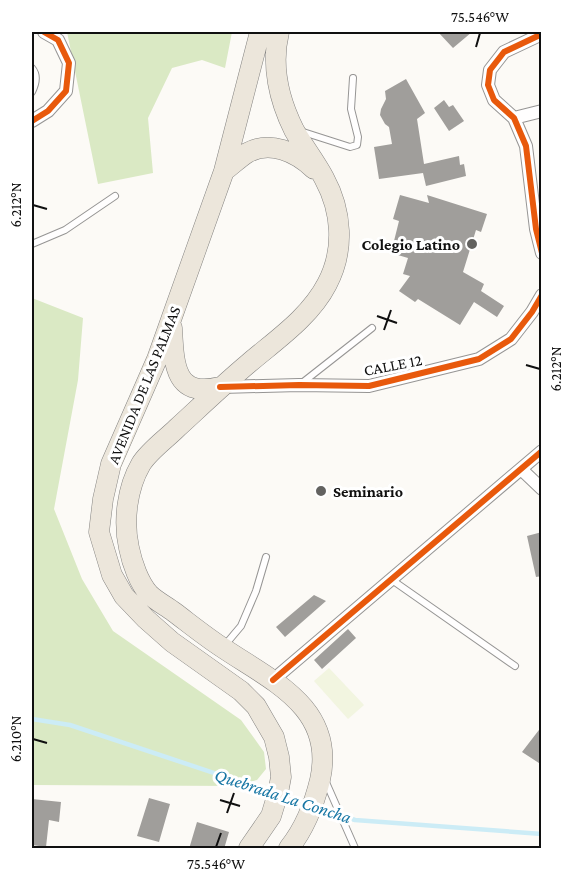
<svg xmlns="http://www.w3.org/2000/svg" width="573" height="880" viewBox="0 0 573 880" font-family="'Crimson Pro',serif">
<style>
.forest{fill:#dae9c4}
.pitch{fill:#f2f5e0}
.lines{fill:none;stroke-linecap:round;stroke-linejoin:round}
.stream{stroke:#ccecf6;stroke-width:4.5}
.building{fill:#a09e9b}
.service-casing{stroke:#969594;stroke-width:8}
.minor-casing{stroke:#969594;stroke-width:14}
.primary-casing{stroke:#848381;stroke-width:21}
.service{stroke:#fffefe;stroke-width:6}
.minor{stroke:#fffefe;stroke-width:12}
.primary{stroke:#ece6db;stroke-width:20}
.cycleway-casing{stroke:#fff;stroke-width:10}
.cycleway{stroke:#e8590c;stroke-width:6}
.ticks{fill:none;stroke:#101010;stroke-width:2}
.poi-dot{fill:#636260;stroke:#fff;stroke-width:2}
.labels{text-anchor:middle;dominant-baseline:central;stroke-width:6;stroke-linejoin:round;paint-order:stroke}
.poi-label{font-size:16px;font-weight:bold;fill:#101010;stroke:#fff;text-anchor:end}
.street-label{font-size:16px;fill:#101010;stroke:#fff}
.water-label{font-size:18px;font-style:italic;fill:#1776a4;stroke:#fff}
.neatline{fill:none;stroke:#101010;stroke-width:2}
.ticks-label{font-size:15px;text-anchor:middle;fill:#101010}
</style>
<rect width="100%" height="100%" fill="#fcfaf6"/>
<!-- forest -->
<path class="forest" d="M67,32H232L225,68L202,60L172,68L148,118L153,173L98,184Z
M32,298L83,318L78,380L54,509L82,579L113,631L241,720L264,752L266,769L257,780L235,786L32,785Z"/>
<!-- pitch -->
<path class="pitch" d="M329,668L364,705L348,719L314,681Z"/>
<g class="lines">
<!-- stream -->
<path class="stream" d="M32,719L70,725L274,793
M282,796L308,805
M316,807L355,820L542,834"/>
</g>
<!-- building -->
<path class="building" d="M438,32H472L453,48Z
M406,79L425,113L417,119L424,164L459,156L460,165L464,164L466,176L426,186L423,173L379,179L374,147L392,144L389,127L385,124L380,115L381,109L386,99L385,91Z
M444,100L449,107L453,105L464,121L449,131L434,108Z
M400,195L429,203L427,195L487,214L481,232L476,230L463,272L484,284L481,291L504,306L497,317L474,302L460,325L418,299L415,302L399,291L410,276L403,274L408,258L391,253L399,221L393,219Z
M542,532V576L536,577L527,536Z
M314,595L326,601L285,637L276,627Z
M348,629L356,638L322,669L314,660Z
M542,726V765L522,752Z
M149,798L170,804L159,842L137,836Z
M32,799L61,802L59,822L49,820L46,847L32,845Z
M197,822L229,832L224,849H189Z"/>
<g class="lines">
<defs>
<path id="service" d="M32,68C38,75 36,84 32,92
M300,131L350,147L357,145L358,137L351,109L353,78
M32,244L65,230L115,196
M302,383L372,328
M392,580L515,666
M225,645L241,626L256,591L266,557
M325,780L355,848"/>
<path id="minor" d="M542,34L504,52L490,70L488,85L494,100L514,118L526,146L536,229L542,253
M514,118L542,111
M32,121L48,111L66,91L69,63L58,40L44,32
M222,387L299,385L369,386L479,359L511,339L532,312L542,295
M521,469L542,489
M273,680L542,451"/>
<path id="primary" d="M279,32C271,65 279,100 294,130C303,146 315,161 324,178C342,211 345,250 327,284C310,317 276,340 249,363C224,384 201,406 177,428C166,439 149,451 141,464C127,488 123,521 129,548C132,563 139,583 149,594C156,601 166,606 174,612C190,624 206,637 223,648C272,681 336,708 320,780C314,805 305,828 289,848
M224,171C231,166 239,158 247,153C270,140 296,152 314,169
M172,328C174,364 174,398 220,387
M249,848L271,816L278,793L281,777L279,757L274,737L256,706L241,691L172,642L146,619L124,596L112,575L99,532L103,499L111,464L157,359L224,171L260,32"/>
</defs>
<!-- service casing -->
<use href="#service" class="service-casing"/>
<!-- minor casing -->
<use href="#minor" class="minor-casing"/>
<!-- primary casing -->
<use href="#primary" class="primary-casing"/>
<!-- service -->
<use href="#service" class="service"/>
<!-- minor -->
<use href="#minor" class="minor"/>
<!-- primary -->
<use href="#primary" class="primary"/>
<defs>
<path id="cycleway" d="M542,34L504,52L490,70L488,85L494,100L514,118L526,146L536,229L542,253
M32,121L48,111L66,91L69,63L58,40L44,32
M220,387L299,385L369,386L479,359L511,339L532,312L542,295
M273,680L542,451"/>
</defs>
<!-- cycleway casing -->
<use href="#cycleway" class="cycleway-casing"/>
<!-- cycleway -->
<use href="#cycleway" class="cycleway"/>
</g>
<!-- ticks -->
<path class="ticks" d="M476,47L480,33M33,205L47,209M377,316L397,323M384,330L391,310M526,365L540,369M33,739L47,743M220,800L240,806M227,813L234,793M216,847L221,833"/>
<!-- markers -->
<g class="poi-dot">
<circle cx="472" cy="244" r="6"/>
<circle cx="321" cy="491" r="6"/>
</g>
<g class="labels">
<!-- poi labels -->
<g class="poi-label">
<text x="460" y="244">Colegio Latino</text>
<text x="333" y="491" text-anchor="start">Seminario</text>
</g>
<!-- street labels -->
<g class="street-label">
<text transform="translate(393 365) rotate(-11)">CALLE 12</text>
<text transform="translate(144 385) rotate(-68)">AVENIDA DE LAS PALMAS</text>
</g>
<!-- water labels -->
<g class="water-label">
<text transform="translate(283 796) rotate(18)">Quebrada La Concha</text>
</g>
</g>
<!-- border -->
<rect width="573" height="880" fill="none" stroke="#ffffff" stroke-width="66"/>
<rect x="33" y="33" width="507" height="814" class="neatline"/>
<g class="ticks-label">
<text x="480" y="22">75.546°W</text>
<text transform="translate(16 205) rotate(-90)" y="5">6.212°N</text>
<text transform="translate(556 369) rotate(-90)" y="5">6.212°N</text>
<text transform="translate(16 739) rotate(-90)" y="5">6.210°N</text>
<text x="216" y="869">75.546°W</text>
</g>
</svg>
